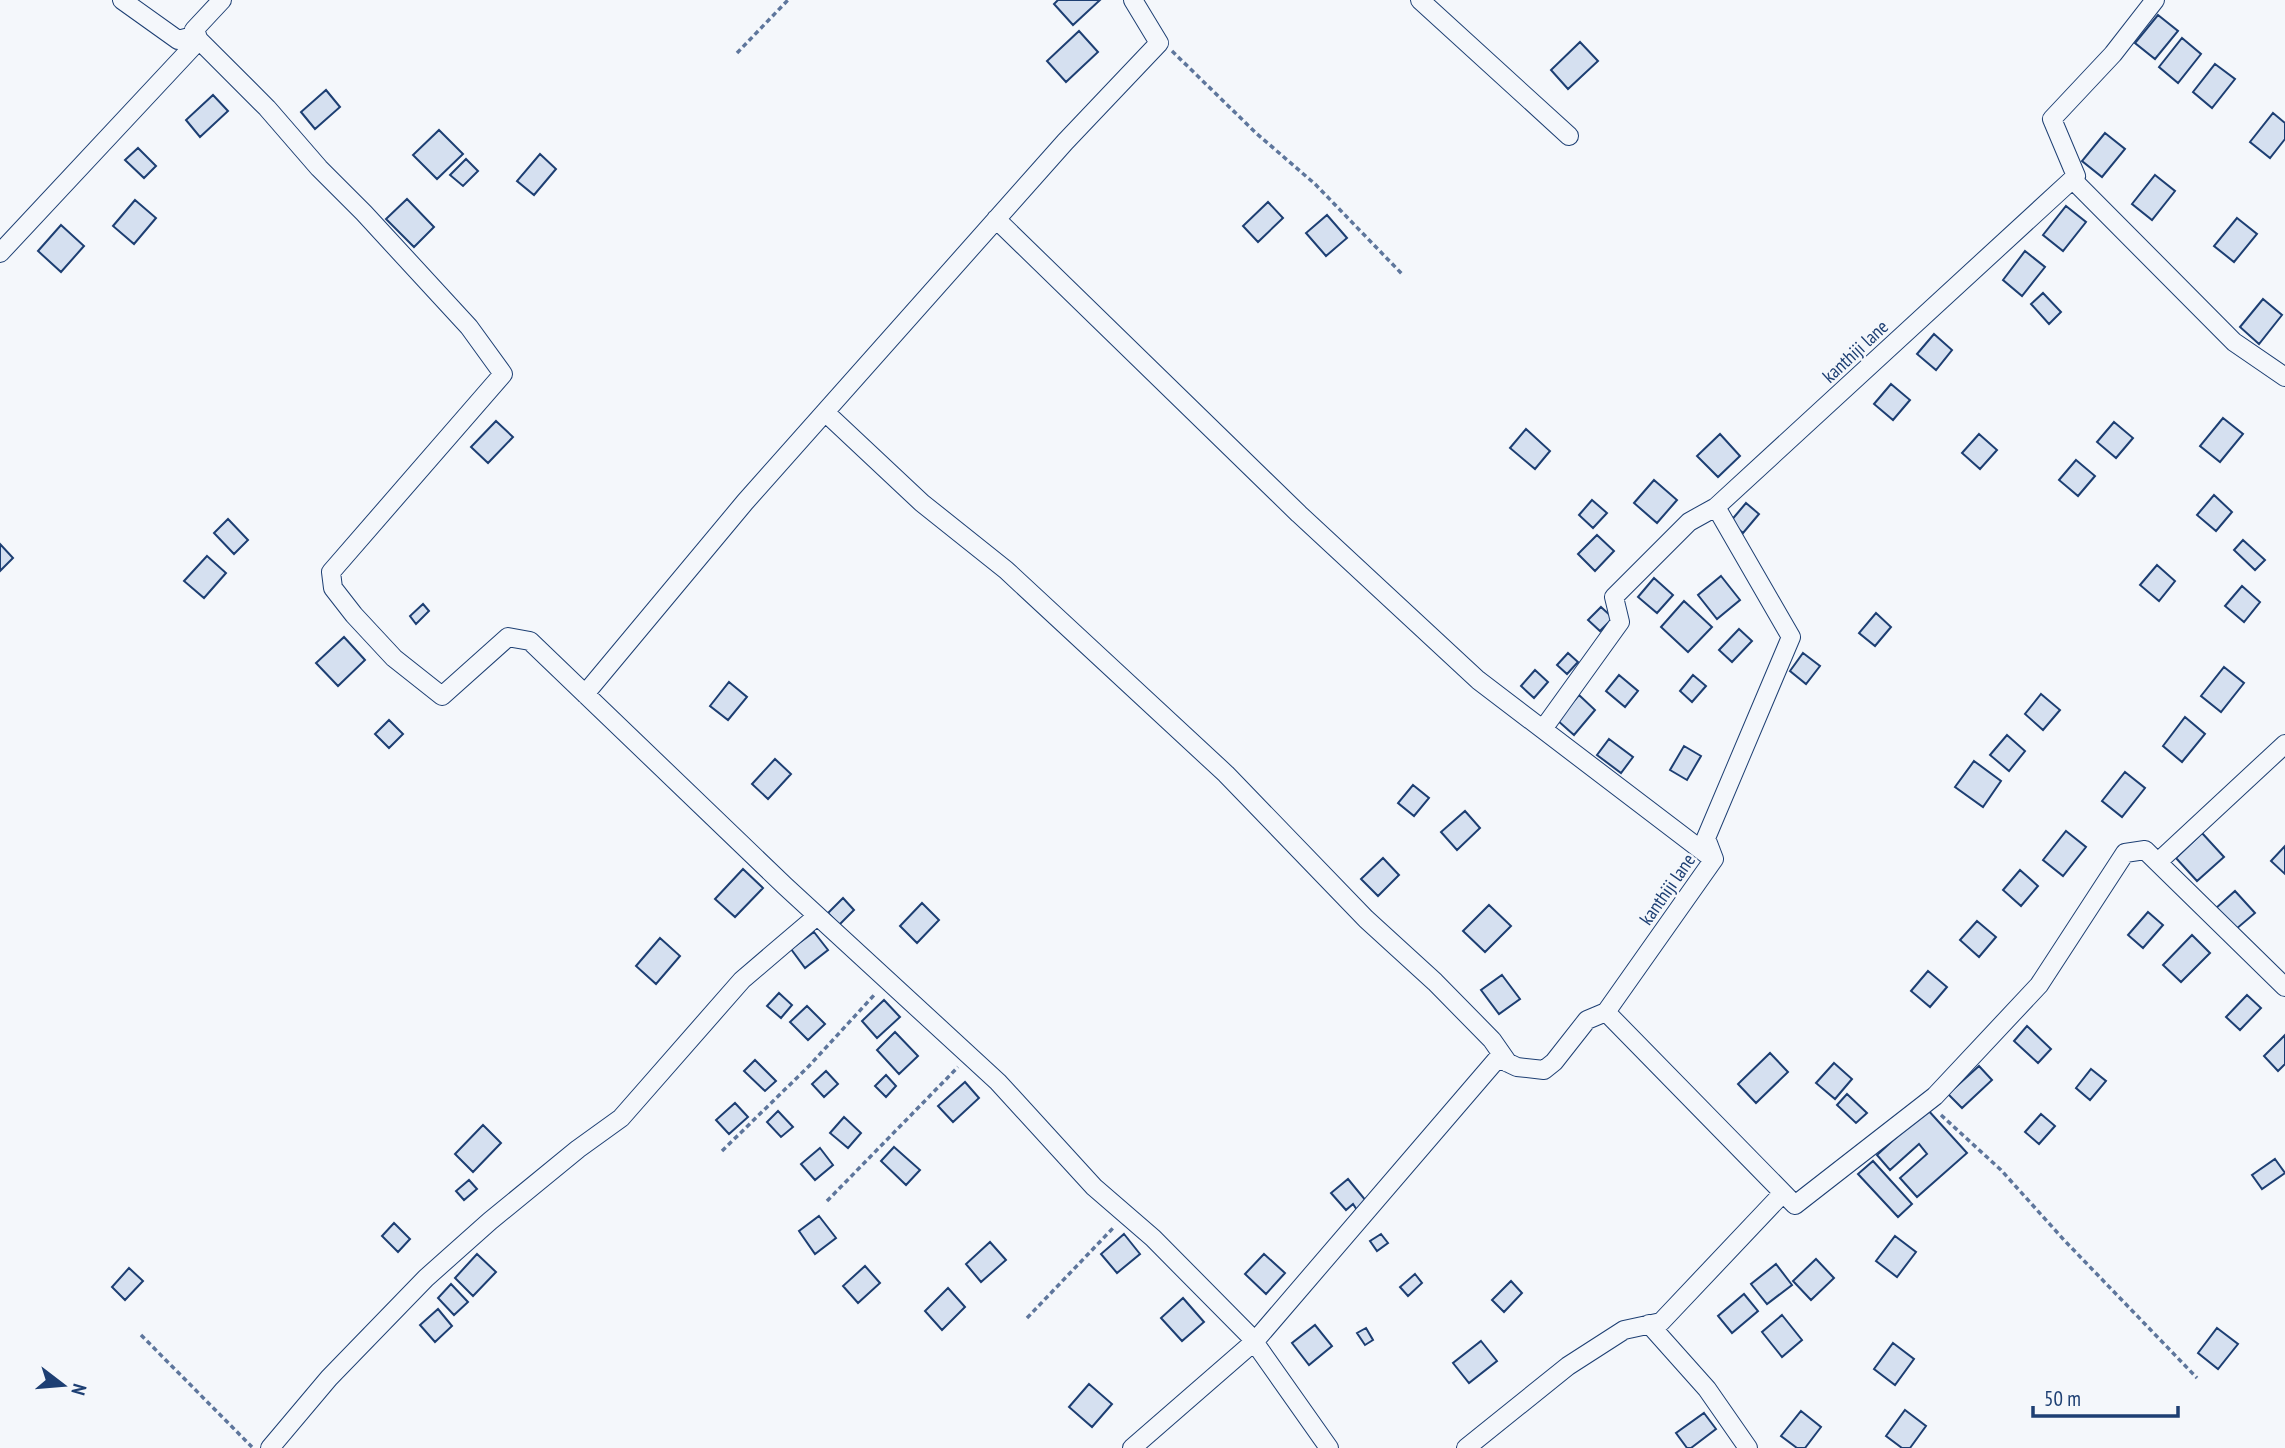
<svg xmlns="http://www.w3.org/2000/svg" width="2285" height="1448" viewBox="0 0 2285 1448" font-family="'PT Sans Narrow',sans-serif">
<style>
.building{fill:#d5e0f0;stroke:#1d3f73;stroke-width:2}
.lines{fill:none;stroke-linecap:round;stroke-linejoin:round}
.minor-casing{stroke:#1d3f73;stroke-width:20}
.path{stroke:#5e769c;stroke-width:3.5;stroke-dasharray:5 3.5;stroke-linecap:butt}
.minor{stroke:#f4f7fb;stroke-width:18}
.labels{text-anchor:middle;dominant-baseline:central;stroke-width:5;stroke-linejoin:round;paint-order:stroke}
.street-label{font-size:19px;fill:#1d3f73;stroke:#f4f7fb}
</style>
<rect width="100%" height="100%" fill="#f4f7fb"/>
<!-- building -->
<path class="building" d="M1058,0H1100L1073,25L1054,4Z
M2158,15L2178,31L2155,59L2135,43Z
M1079,31L1098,52L1066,82L1047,61Z
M2182,38L2201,54L2178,83L2159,67Z
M1580,42L1598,61L1568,89L1551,70Z
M2215,64L2235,79L2212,108L2193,92Z
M326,90L340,107L315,129L301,112Z
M213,95L228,111L200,137L186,120Z
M2273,113L2285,123V139L2270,158L2250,142Z
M439,130L463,154L437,179L413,155Z
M2105,133L2125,149L2102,177L2082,161Z
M138,148L156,166L144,178L125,160Z
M540,154L556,169L534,195L517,181Z
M466,159L478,171L463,186L450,175Z
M2155,175L2175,191L2152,220L2132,204Z
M407,199L434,227L414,247L386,219Z
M135,200L156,218L134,244L113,226Z
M1268,202L1283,218L1258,242L1243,226Z
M2066,206L2086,222L2063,251L2043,235Z
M1327,215L1347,238L1326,256L1306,233Z
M2237,218L2257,234L2234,262L2214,246Z
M61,225L84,246L61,272L38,251Z
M2025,251L2045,267L2022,296L2003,280Z
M2043,293L2061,312L2049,324L2031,304Z
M2263,299L2282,315L2259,344L2240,327Z
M1934,334L1952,350L1936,370L1917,354Z
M1891,384L1910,400L1893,420L1874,404Z
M2223,418L2243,434L2220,462L2200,446Z
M496,421L513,437L488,463L471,447Z
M2114,422L2133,438L2116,458L2097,442Z
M1526,429L1550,451L1535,469L1510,448Z
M1720,434L1740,456L1718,477L1697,456Z
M1979,434L1997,450L1980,469L1962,453Z
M2076,460L2095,476L2078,496L2059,480Z
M1654,480L1677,500L1657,523L1634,503Z
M2214,495L2232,512L2216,531L2197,515Z
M1592,500L1607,513L1593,528L1579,515Z
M1746,503L1759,514L1743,533L1730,522Z
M228,519L248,540L234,554L214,533Z
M1597,535L1614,551L1595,571L1578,554Z
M2243,540L2265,560L2255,570L2234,550Z
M0,544L13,558L0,571Z
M207,556L226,573L204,598L184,581Z
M2157,565L2175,581L2159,601L2140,585Z
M1721,576L1740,600L1717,619L1698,595Z
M1654,578L1673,595L1657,613L1638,597Z
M2242,586L2260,602L2244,622L2225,606Z
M1684,601L1712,627L1688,652L1661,627Z
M423,604L429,611L416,624L410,616Z
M1601,607L1613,618L1600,631L1588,620Z
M1876,613L1891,627L1875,646L1859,633Z
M1739,629L1752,641L1732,662L1719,650Z
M344,637L365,660L338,686L316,663Z
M1568,653L1578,662L1567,674L1557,665Z
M1803,653L1820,666L1806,684L1790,671Z
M2224,667L2244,683L2221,712L2201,696Z
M1535,670L1548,682L1534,698L1521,686Z
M1619,675L1638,691L1625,707L1606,691Z
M1693,675L1706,686L1692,702L1680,691Z
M729,682L747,697L728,720L710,706Z
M2041,694L2060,710L2043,730L2025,714Z
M1579,695L1595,710L1574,735L1557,720Z
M2185,717L2205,734L2182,762L2163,746Z
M389,720L403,734L389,748L375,734Z
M2007,735L2025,751L2009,771L1990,755Z
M1609,739L1633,757L1621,773L1597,755Z
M1684,746L1701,756L1687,780L1670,770Z
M775,759L791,774L768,799L752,784Z
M1974,761L2001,781L1983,807L1955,787Z
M2125,772L2145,788L2122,817L2102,801Z
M1413,785L1429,798L1414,816L1398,803Z
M1465,811L1480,828L1457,850L1441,832Z
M2066,831L2086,847L2063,876L2043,860Z
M2202,833L2224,857L2197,881L2176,858Z
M2285,846V874L2271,861Z
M1383,858L1399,875L1378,896L1361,879Z
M743,869L763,888L735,917L715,899Z
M2020,870L2038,886L2021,906L2003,890Z
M2235,891L2255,913L2235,930L2215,909Z
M843,898L854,910L839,925L828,913Z
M922,903L939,920L917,943L900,926Z
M1489,905L1511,926L1485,952L1463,931Z
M2148,912L2163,925L2143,948L2128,935Z
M1977,921L1996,937L1979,957L1960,940Z
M814,932L828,950L805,968L791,949Z
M2192,935L2210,953L2181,982L2163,965Z
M660,938L680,956L656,984L636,966Z
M1928,971L1947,987L1930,1007L1911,991Z
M1502,975L1520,999L1499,1014L1481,990Z
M779,993L792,1005L781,1018L767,1006Z
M2247,995L2261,1008L2240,1030L2226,1017Z
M884,1000L900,1017L877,1038L862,1021Z
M807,1006L825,1024L808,1040L790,1022Z
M2027,1026L2051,1049L2038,1063L2014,1041Z
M895,1032L918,1056L899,1074L877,1050Z
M2285,1035V1064L2278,1071L2264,1056Z
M1770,1053L1788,1072L1756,1103L1738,1084Z
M755,1060L776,1081L765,1091L744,1071Z
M1834,1063L1852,1079L1835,1099L1816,1083Z
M1979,1066L1992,1080L1962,1108L1948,1094Z
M2091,1069L2106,1081L2090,1100L2076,1088Z
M826,1071L838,1084L824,1097L812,1084Z
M886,1075L896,1086L886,1097L875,1086Z
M965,1082L979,1098L953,1122L938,1106Z
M1847,1094L1867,1113L1856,1123L1837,1105Z
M735,1103L748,1117L729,1134L716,1120Z
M1927,1109L1967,1153L1917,1197L1900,1178L1927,1154L1919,1144L1890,1170L1877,1155Z
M778,1111L793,1127L781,1137L767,1122Z
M2041,1114L2055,1126L2039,1144L2025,1132Z
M844,1117L861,1133L848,1148L830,1133Z
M483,1125L501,1143L473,1172L455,1154Z
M894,1147L920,1170L906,1185L881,1161Z
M820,1148L833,1165L815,1180L801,1164Z
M2275,1159L2285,1173L2262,1189L2252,1175Z
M1873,1161L1912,1204L1898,1217L1858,1174Z
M1348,1179L1367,1202L1357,1210L1353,1204L1346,1210L1331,1193Z
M469,1180L477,1189L464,1200L456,1191Z
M819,1216L836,1238L815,1254L799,1231Z
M394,1223L410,1239L398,1252L382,1236Z
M1124,1234L1140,1254L1117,1273L1101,1254Z
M1381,1234L1388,1243L1377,1251L1370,1241Z
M1895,1236L1916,1252L1897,1277L1876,1261Z
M990,1242L1006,1260L981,1282L966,1264Z
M477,1254L496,1272L473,1296L455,1278Z
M1264,1254L1285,1273L1266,1294L1245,1274Z
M1816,1259L1834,1278L1811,1300L1793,1281Z
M1776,1264L1792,1285L1767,1304L1751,1284Z
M865,1266L880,1283L858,1303L843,1286Z
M129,1268L143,1281L125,1300L112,1287Z
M1415,1274L1422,1283L1408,1296L1400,1287Z
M1511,1281L1522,1293L1504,1312L1492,1300Z
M451,1284L468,1302L454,1315L438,1298Z
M948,1288L965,1307L942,1330L925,1311Z
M1744,1294L1758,1311L1732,1333L1718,1316Z
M1183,1298L1204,1322L1182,1341L1161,1318Z
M438,1309L452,1326L435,1342L420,1325Z
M1782,1315L1802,1340L1782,1357L1762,1332Z
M1315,1325L1332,1346L1309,1365L1292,1343Z
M1366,1328L1373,1340L1365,1345L1357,1333Z
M2217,1328L2238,1344L2218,1369L2198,1353Z
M1481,1341L1497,1361L1469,1383L1453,1363Z
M1893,1343L1914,1359L1895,1385L1874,1369Z
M1089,1384L1112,1404L1092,1427L1069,1407Z
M1905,1410L1926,1426L1910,1448H1902L1886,1436Z
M1801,1411L1821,1427L1805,1448H1797L1781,1436Z
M1704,1413L1716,1429L1691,1448H1687L1676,1433Z"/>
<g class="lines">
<defs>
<path id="minor" d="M122,0L178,40L197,35
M222,0L194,30L199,40L267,108L319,168L364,213L469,327L503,374L331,572L333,588L354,615L394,658L442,696L508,637L530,641L785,886L998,1082L1094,1187L1153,1238L1250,1336L1329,1448
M1420,0L1569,136
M2155,0L2113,54L2052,119L2076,176L1716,507L1791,637L1706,838L1714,859L1606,1012L1795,1205L1935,1096L2039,985L2125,853L2145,850L2285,987
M2072,179L2234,342L2285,377
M996,219L1299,514L1478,680L1713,859
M0,253L199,40
M825,412L922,503L1006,570L1226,774L1366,919L1435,982L1492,1040L1508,1063
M585,694L745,502L1065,142L1159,43L1133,0
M1543,729L1620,622L1614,597L1689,522L1716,507
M2158,862L2285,744
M1649,1324L1707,1389L1748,1448
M270,1448L329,1378L426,1278L490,1221L578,1149L621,1118L742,980L817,916
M1132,1448L1255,1341L1498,1058L1517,1067L1544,1070L1554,1062L1587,1020L1606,1012
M1466,1448L1568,1366L1624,1330L1661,1322L1783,1193"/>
</defs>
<!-- minor casing -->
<use href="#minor" class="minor-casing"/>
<!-- path -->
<path class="path" d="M1172,51L1256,133L1315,184L1402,274
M737,53L788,0
M1941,1115L2001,1170L2064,1240L2197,1378
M722,1151L809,1066L876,993
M827,1201L958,1067
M1027,1318L1115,1226
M141,1335L252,1447"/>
<!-- minor -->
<use href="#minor" class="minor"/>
</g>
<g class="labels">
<!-- street labels -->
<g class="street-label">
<text transform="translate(1855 351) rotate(-43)">kanthiji lane</text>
<text transform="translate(1667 889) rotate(-55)">kanthiji lane</text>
</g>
</g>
<!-- north arrow -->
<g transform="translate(63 1385) rotate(106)" stroke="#f4f7fb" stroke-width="5" paint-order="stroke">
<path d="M0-5L12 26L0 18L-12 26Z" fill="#1d3f73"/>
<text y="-10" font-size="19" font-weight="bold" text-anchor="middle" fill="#1d3f73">N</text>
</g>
<!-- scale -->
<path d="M2033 1406v10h145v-10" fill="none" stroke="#1d3f73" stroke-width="3.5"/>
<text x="2044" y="1406" font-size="21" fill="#1d3f73" stroke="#f4f7fb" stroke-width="5" paint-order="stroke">50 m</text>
</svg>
